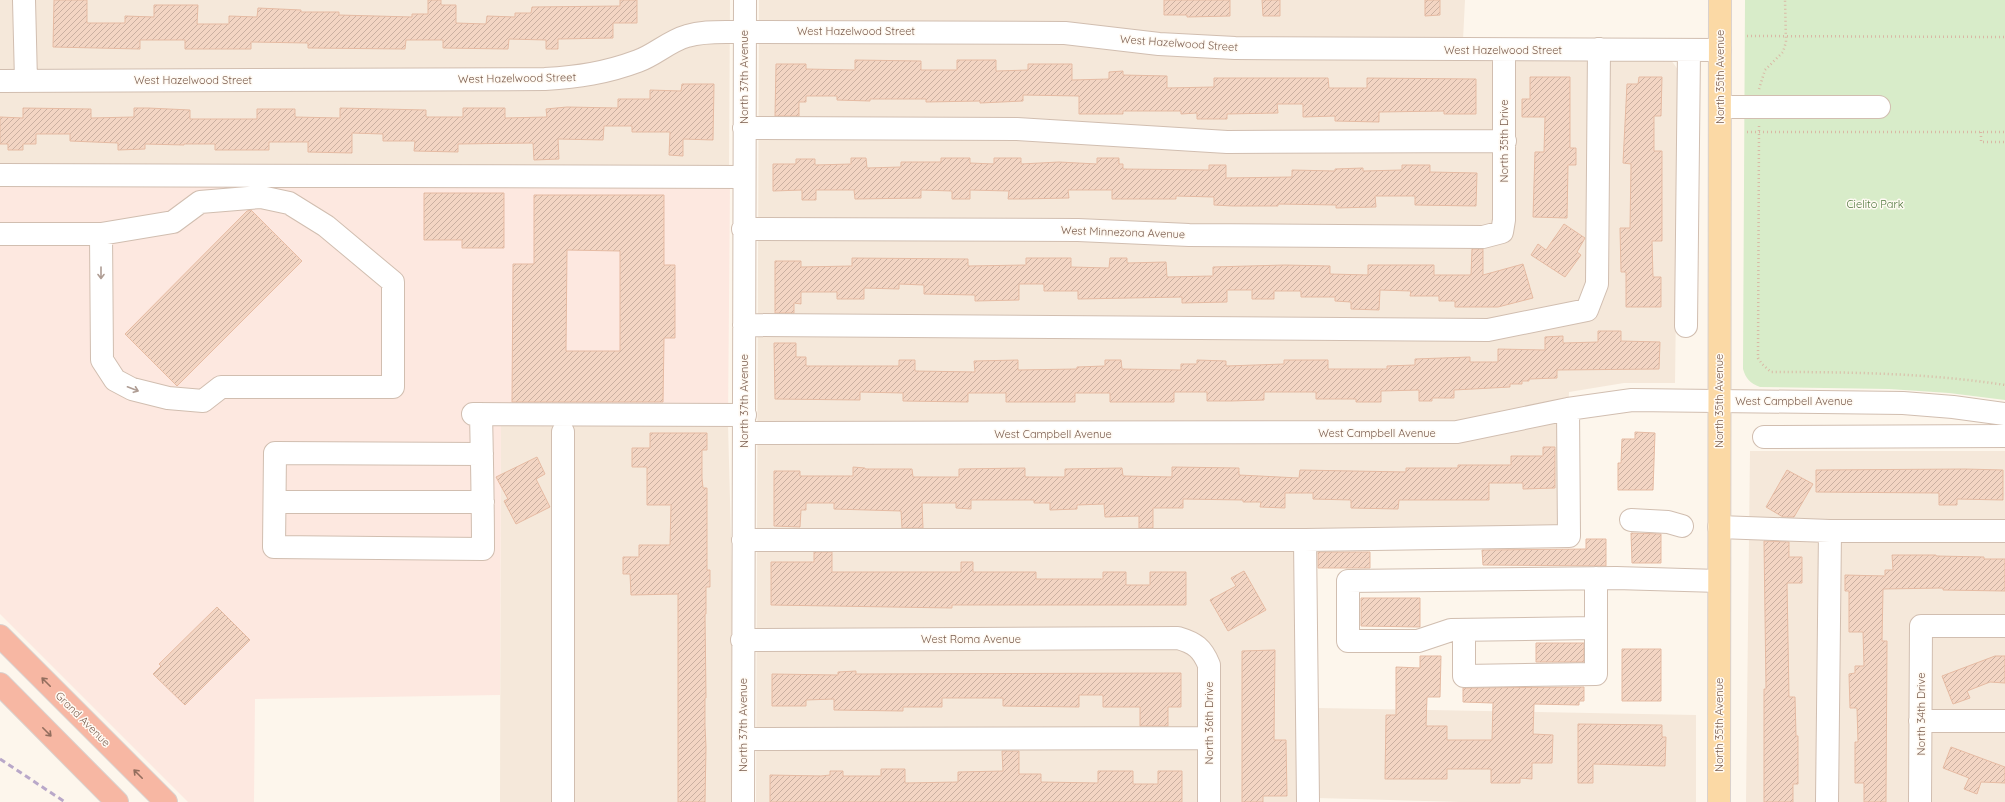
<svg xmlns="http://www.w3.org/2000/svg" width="2005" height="802" viewBox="0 0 2005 802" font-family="Quicksand,sans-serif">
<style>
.residential{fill:#f5e8da}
.commercial{fill:#fde8e0}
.green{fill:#d8ecc9}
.building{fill:url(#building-hatch);stroke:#e6bba3;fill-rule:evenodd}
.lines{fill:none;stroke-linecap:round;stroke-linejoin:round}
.minor-casing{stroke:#d1beb0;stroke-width:24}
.major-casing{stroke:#dad1cd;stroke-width:24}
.highway-casing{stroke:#dad1cd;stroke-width:24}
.path{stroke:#d9b8a5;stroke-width:2.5;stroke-dasharray:1 3;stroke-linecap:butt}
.minor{stroke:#fff;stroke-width:22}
.major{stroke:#fbd9a5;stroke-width:22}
.highway{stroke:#f7b7a3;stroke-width:22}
.rail{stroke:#b9a8c9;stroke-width:3;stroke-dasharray:6 4;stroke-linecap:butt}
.oneway{stroke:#af9d94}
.oneway2{stroke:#936e5e}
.labels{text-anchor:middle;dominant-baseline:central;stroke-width:3;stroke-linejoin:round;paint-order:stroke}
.street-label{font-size:11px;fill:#7a5c4d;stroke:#fffaf3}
.park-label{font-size:11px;fill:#537a41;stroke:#fffaf3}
</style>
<defs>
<pattern id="building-hatch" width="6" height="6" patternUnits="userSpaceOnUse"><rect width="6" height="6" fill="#f3d5c3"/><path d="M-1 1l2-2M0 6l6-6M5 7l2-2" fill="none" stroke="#cab0a1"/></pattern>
</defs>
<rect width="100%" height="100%" fill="#fdf6ec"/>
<!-- residential -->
<path class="residential" d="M0,0H730L729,170L0,168Z
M759,0H1465L1462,60H1671L1679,71L1675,383H1624L1569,392L1564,531L1303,533L1300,802H756Z
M505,424H728L738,802H500L501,425Z
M1750,451H2005V802H1746Z
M1318,708L1696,715V802H1461L1318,798Z"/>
<!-- commercial -->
<path class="commercial" d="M0,180L730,184L728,424L501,425L500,695L255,699L254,802H188L0,614Z"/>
<!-- green -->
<path class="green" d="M1745,0H2005V400L1949,393L1889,389L1760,387C1750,383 1746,379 1743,369Z"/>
<!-- building -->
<path class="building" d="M54,0H87V23H125V16L154,17V5H198L197,24H229V16L257,17L258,8L301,10V12H339V15L412,17V14H428V0H441V5H456V23L486,24L487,16L515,17V13H531L532,7L620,6V0H637V23H613V38L558,39V49H546V40L509,39L508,49L443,48V40H406L405,49L308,48V43L251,42V49H185V40H140V49L53,47Z
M1164,0H1230V16L1187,17V15H1164Z
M1262,0H1280V16H1263Z
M1425,0H1440V15L1425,16Z
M855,60L921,61V70H957V60H996V71L1028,70V64H1072V80L1109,79V72L1123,71V75L1167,76V88L1214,87V78H1328L1329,88H1367V78L1476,79V114H1444V111L1379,112V122L1335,121V116L1303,117V104H1277L1278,113L1227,114V119H1197V113L1181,114V111H1123V114H1079V96L1023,95V101L980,103V101L926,102V99H870V101L837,100V96H806V102H799V116H775L776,64H806V69L855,70Z
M1530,77H1570V148H1576V165H1568L1567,218L1533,217L1535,152H1544L1545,117H1522V99H1530Z
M1639,77H1662L1661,116H1654V151H1662V241H1652L1653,277H1661V307H1626V272H1621L1620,228H1630L1631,164L1623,163L1627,84H1638Z
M682,84H714L713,140L683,139V156L669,155L670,132H632V126H604L603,140L558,139L559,159L534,160L533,143L458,144V152L414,151L415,141H383V134L352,133V153L308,152V142H269V150H215V144H184V145L145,144V149L118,150V143L70,141V134H36V144H23V150H8V144H0V117L23,118V108L91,109V118L134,117V108H148L190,110V119H257V109H295V117L340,118V108L426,110V117H463V108H505V118L547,117L546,109L567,107L618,108V99H650V90L681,91Z
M851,158H866L867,168L901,167V162H941V158H970V163L994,164V158H1021V164L1059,162L1097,164V158H1119V164H1123V169L1209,170V165H1226V178L1292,177V170L1335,171V169L1363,168V171L1402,170V165H1430V172L1477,173L1476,206L1415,205V196H1375L1376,207L1336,208V205L1278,204V206H1233L1214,205V197L1176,196V199H1112V190H1068L1069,198L1021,199H1008L1009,191L970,190V199H952V191L921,190V198L855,199L854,190H816V200H802V190L773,191V164H796V159H815V165L851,164Z
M424,193H504V248H462V240H424Z
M534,195H664V265H675V338H664L663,402H512L513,264H534ZM567,250L620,251V351H566Z
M251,210L302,261L177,386L125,334L247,211Z
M1564,224L1585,238L1577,252L1581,255L1565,277L1531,255L1538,244L1546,250Z
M1472,249H1483V275L1523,264L1533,298L1498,307H1455V301H1439V296H1410L1411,291L1380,290L1379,310L1351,309V302L1335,301V297H1301V291H1274V299H1252V290H1227V302L1182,303V297L1078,299V291H1044V284H1019V300L975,301V295L924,294V285L899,284V289L864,288V299H837V292H801V304L794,303V313H775V261H801V267L852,266V258L968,259V266L1026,265V258H1071V267L1109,268L1110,258H1127V263L1166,262L1167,277L1213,276V267L1285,265L1330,266V274L1368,275V265H1434V275H1471Z
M1598,331H1621V341L1660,342L1659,369L1557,370V378L1529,379V381H1522V384H1510V387L1454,390V398H1432V401H1419V390L1381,391V402H1356V399H1316V392H1264V400L1231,401H1207V392H1174V402H1110V393H1075V402H1006V393H968V402L903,401V393L860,392V400L775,399L774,343H796V357H806V366H899V360H915V371L975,372L974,361L1018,360V370L1077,369V367L1105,366V360H1121L1122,369L1181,370V364H1197V360L1226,361V366L1284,364V360H1328V369H1387V366L1415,365V359L1470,357V362H1498V349L1545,350V337L1563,336V343L1598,342Z
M1635,432L1655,433L1653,490H1618V463H1621L1622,439H1635Z
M650,433H707V450H702V478L703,488H707V570H710V587H706V614H705L706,698H705V726L706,747L705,802H678V594L631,595L630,574H623V557H639V545H670L671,505H647V467H632V448H650Z
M1543,447H1555V488L1523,489V483H1489V500H1399L1398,509L1351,508V500L1313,499V493H1285V508L1260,507L1261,502H1243V500L1183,499V508H1153V528H1139V516L1105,517L1104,504L1077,505V509L1050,510V503H1034V500H971V509L956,508V503H922L923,528H902L901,511L834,509V503H806V510H801L800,527L774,526V471H800V476H853V467L865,468V469H912L913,477H959V469L1025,468V477H1065V469L1122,468L1123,476L1172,477V467L1239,468V475L1299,478L1300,470L1406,472V468H1458V465H1511V456H1543Z
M537,457L545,474L536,479L550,507L516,524L504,501L508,499L496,477Z
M1965,469L2003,470V500L1957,499V505H1939V493L1816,492V470Z
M1787,470L1813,484L1794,517H1783L1766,507Z
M1631,533L1661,534V563H1632Z
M1586,539H1606V566L1483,565L1482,550L1586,549Z
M1764,541L1789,542V557H1802V583H1787L1789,697H1795L1796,736H1798V784H1793V802H1764V689H1766Z
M814,552H832V572H961V562H973V572H1036V579H1103V572H1126V585H1150V572H1186V605H952V608L771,605V562H814Z
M1318,552H1370V568H1318Z
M1892,555H1936V556L1984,557V559H2005V591L1943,590V588L1883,589L1882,641H1887L1886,802H1864V783H1855V742H1858L1857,708H1850L1849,674L1855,673V666H1864L1863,632H1849V591H1845V575L1885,576V570H1893Z
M1244,571L1266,610L1228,631L1210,600L1236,586L1231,578Z
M1361,598H1420V627L1361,626Z
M217,607L250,640L185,705L153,674L161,666L159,664Z
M1536,643H1584V662H1536Z
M1622,649H1661V701H1622Z
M1275,650L1274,740H1286L1287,796H1263V802H1242V651Z
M1420,656H1441L1440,697H1427L1426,726H1447V740H1492L1493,703L1463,702V688L1584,687V701H1579V705L1534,704L1533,734L1553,735L1552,763H1532V779L1520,778V783H1491V769H1447V779H1385L1386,715H1396V667L1420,668Z
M1995,656H2005V683L1990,682L1967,691L1970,698L1953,704L1942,676Z
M856,671V674L1181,673V707H1168V726H1140V707H1103V695H1079V707L1003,706V698H942V707H903V711L834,710V699L806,700V706H772V674L838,675V672Z
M1578,724L1662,725V737H1666L1665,766L1593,764V783H1578Z
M1951,747L2005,767V783L1981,782L1977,794L1964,789L1969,778L1943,768Z
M1002,751H1019V774H1041V782L1098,783V771H1133V784H1158V771H1182V802H770V775L821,776L830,775V771H843V776H881V769H905V783L958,782V772L1003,771Z"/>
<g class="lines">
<defs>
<path id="minor" d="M24,0L26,81
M0,81L545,79C578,77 606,73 638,61C655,55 669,41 687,36C700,32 713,32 726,32L1065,33L1159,44L1235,48L1720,50
M1720,107H1879
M744,128L1017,129L1227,142L1505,141
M0,175L744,177
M743,229L1078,230L1189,235L1483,237L1502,232L1504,220V50
M0,234H101L173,222L200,202L261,197L289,203L326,226L393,282V387H221L203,401L168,398L132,389L115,380L102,360L101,234
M744,325L1488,330L1587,310L1597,284L1599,49
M1686,326L1689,50
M473,414L745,415
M481,414C482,459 483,504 483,549L274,547L275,453L482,454
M563,432V802
M745,433L1457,432L1568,409L1632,400L1903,403L1953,407L2005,414
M1764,437L2005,436
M275,502H483
M1631,520L1668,522L1682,526
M1719,527L1830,531H2005
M743,540H1305L1569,536L1568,409
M1305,540L1308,802
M1596,578V628L1451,630L1418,641H1348V581L1616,578L1719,581
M1464,630V676L1596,674V628
M742,640L1178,638C1195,643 1202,648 1209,665V802
M1920,721H2005
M743,739L1209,738
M743,802L745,0
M1827,802L1830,531
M1920,802L1921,626H2005"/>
<path id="major" d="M1719,802L1720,0"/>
<path id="highway" d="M0,636L166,802
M0,684L117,802"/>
</defs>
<!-- minor casing -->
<use href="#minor" class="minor-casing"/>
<!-- major casing -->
<use href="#major" class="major-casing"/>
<!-- highway casing -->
<use href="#highway" class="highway-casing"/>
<!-- path -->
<path class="path" d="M1747,36L2005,37
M1759,89L1765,70L1783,52L1786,42L1785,0
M1759,126L1758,358L1762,364L1771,372C1849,372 1928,373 2005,385
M1747,132H2005
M1981,132V142H2005"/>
<!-- minor -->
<use href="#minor" class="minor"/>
<!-- major -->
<use href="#major" class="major"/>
<!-- highway -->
<use href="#highway" class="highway"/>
<!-- rail -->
<path class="rail" d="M0,759L65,802"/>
</g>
<!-- one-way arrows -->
<defs><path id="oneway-shaft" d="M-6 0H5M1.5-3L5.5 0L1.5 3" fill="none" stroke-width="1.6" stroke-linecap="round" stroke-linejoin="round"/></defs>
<g class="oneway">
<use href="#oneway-shaft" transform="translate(101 273) rotate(90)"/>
<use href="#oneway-shaft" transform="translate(133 389) rotate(21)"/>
</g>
<g class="oneway2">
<use href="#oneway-shaft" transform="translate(46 682) rotate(-135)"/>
<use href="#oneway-shaft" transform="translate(47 732) rotate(45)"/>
<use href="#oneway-shaft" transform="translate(138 774) rotate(-135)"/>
</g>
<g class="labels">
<!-- street labels -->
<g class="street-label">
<text x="856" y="31">West Hazelwood Street</text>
<text transform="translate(1179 43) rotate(4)">West Hazelwood Street</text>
<text x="1503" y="50">West Hazelwood Street</text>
<text transform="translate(744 77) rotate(-90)">North 37th Avenue</text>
<text transform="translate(1720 77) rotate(-90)">North 35th Avenue</text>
<text transform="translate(517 78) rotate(-1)">West Hazelwood Street</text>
<text x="193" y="80">West Hazelwood Street</text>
<text transform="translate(1504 141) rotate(-90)">North 35th Drive</text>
<text transform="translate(1123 232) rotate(2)">West Minnezona Avenue</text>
<text transform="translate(744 401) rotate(-90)">North 37th Avenue</text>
<text transform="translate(1719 401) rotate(-90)">North 35th Avenue</text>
<text x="1794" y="401">West Campbell Avenue</text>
<text x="1377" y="433">West Campbell Avenue</text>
<text x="1053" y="434">West Campbell Avenue</text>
<text x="971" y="639">West Roma Avenue</text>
<text transform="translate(1921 714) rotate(-90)">North 34th Drive</text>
<text transform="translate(83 719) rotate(45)">Grand Avenue</text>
<text transform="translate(1209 723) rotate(-90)">North 36th Drive</text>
<text transform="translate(743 725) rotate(-90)">North 37th Avenue</text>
<text transform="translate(1719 725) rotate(-90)">North 35th Avenue</text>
</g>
<!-- park labels -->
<g class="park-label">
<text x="1875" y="204">Cielito Park</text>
</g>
</g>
</svg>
